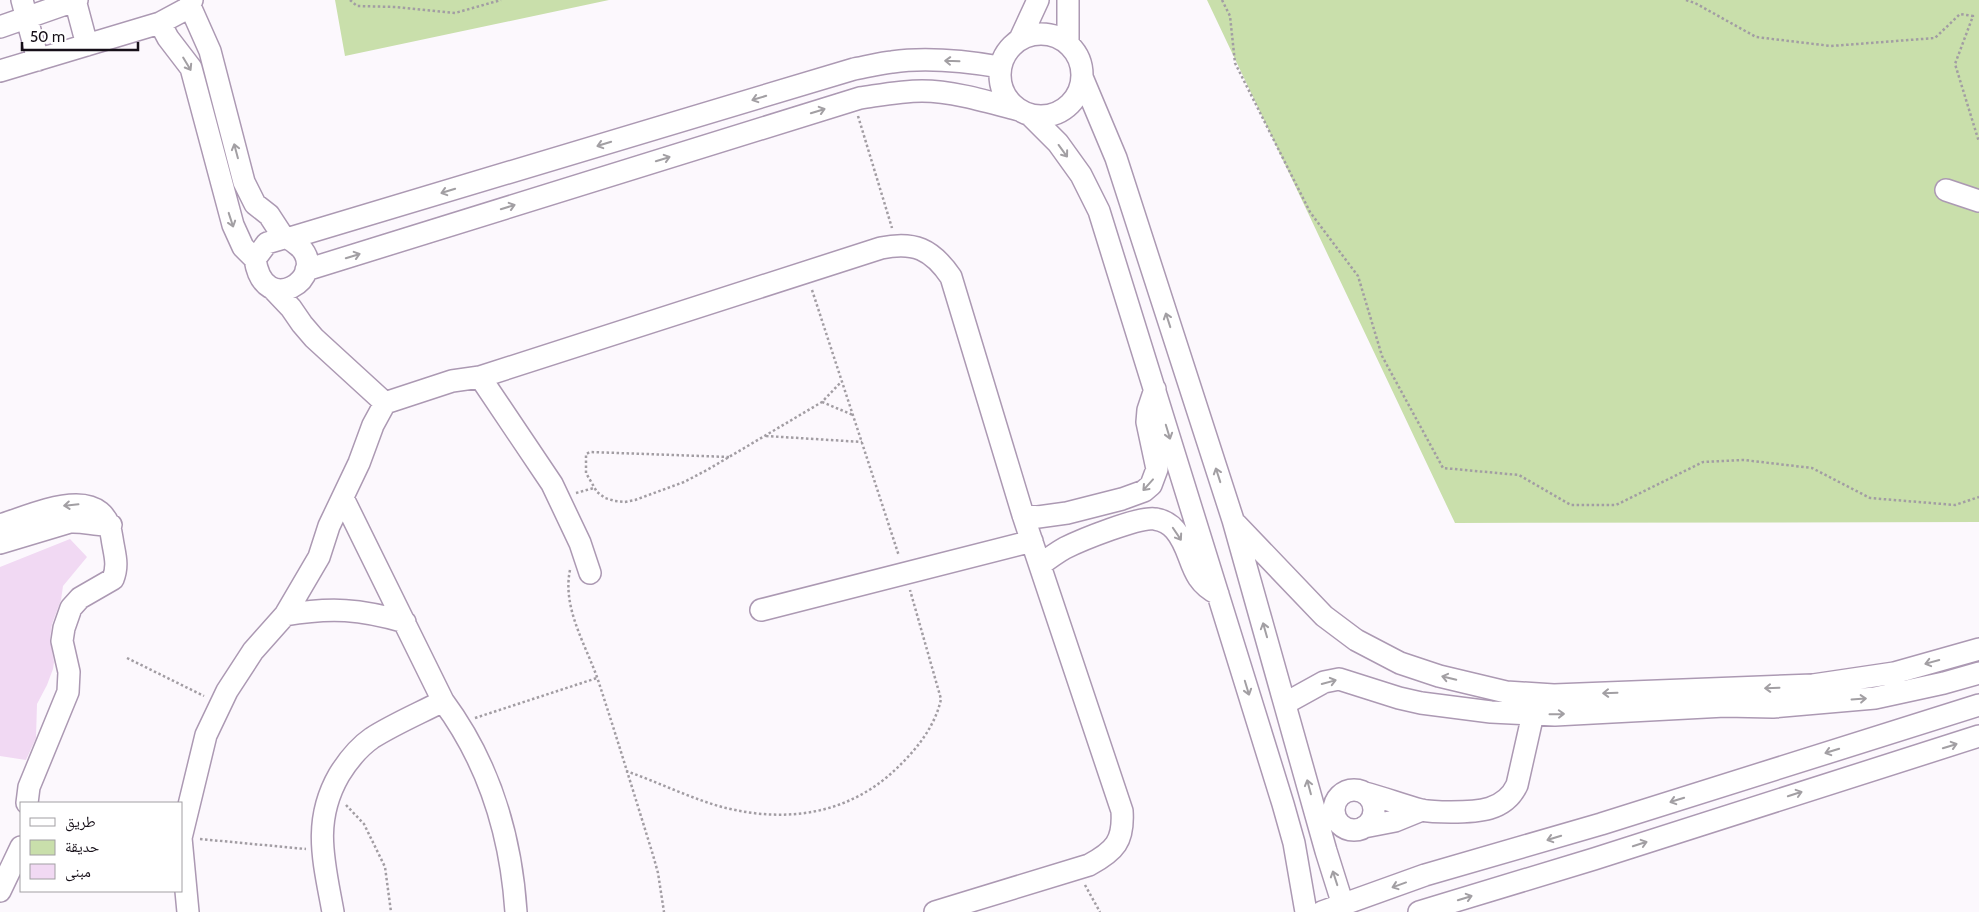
<svg xmlns="http://www.w3.org/2000/svg" width="1979" height="912" viewBox="0 0 1979 912" font-family="Cabin,'Noto Naskh Arabic',sans-serif">
<style>
.green{fill:#c9dfab}
.building{fill:#f1d9f3}
.lines{fill:none;stroke-linecap:round;stroke-linejoin:round}
.minor-casing{stroke:#ac99b3;stroke-width:24}
.path{stroke:#a29da3;stroke-width:2.5;stroke-dasharray:2.5 2.5;stroke-linecap:butt}
.minor{stroke:#fff;stroke-width:21}
.oneway{stroke:#a29fa3}
</style>
<rect width="100%" height="100%" fill="#fcf8fd"/>
<!-- green -->
<path class="green" d="M335,0H609L345,56Z
M1207,0H1979V522L1455,523Z"/>
<!-- building -->
<path class="building" d="M70,539L87,557L63,586L61,600L52,624L50,639L54,662L53,669L47,685L37,704L36,738L26,760L0,756V567Z"/>
<g class="lines">
<defs>
<path id="minor" d="M22,0L38,60
M75,0L87,45
M190,6L210,51L244,182L255,204L269,215L284,238C290,238 295,243 300,247C329,277 264,320 255,259L267,243L284,238
M160,23L168,38L191,68L233,225L243,247L255,259
M0,27L77,0
M1000 75a41 41 0 1 1 82 0a41 41 0 1 1-82 0Z
M1020,39L1038,0
M1068,44V0
M0,71L160,23L188,8L192,0
M1082,77L1116,158L1233,520L1326,851L1343,905
M1030,115L1058,143L1081,175L1099,211L1283,804L1294,843L1306,912
M1946,190L1979,201
M290,238L854,69C867,67 880,63 892,62C927,57 965,61 1000,67
M306,270L860,98C881,95 901,91 922,91C953,91 989,102 1019,110
M273,289L291,308L302,324L314,338L385,403
M480,377L552,484L580,543L590,573
M343,498L443,701C489,763 511,836 516,912
M1023,515L1038,517L1067,513L1122,499L1144,491L1151,485L1157,469L1147,422L1148,410L1155,389
M1236,524L1324,616L1356,640L1400,663L1439,676L1506,692L1554,695L1813,685L1894,673L1979,649
M0,525C34,515 105,479 112,538C114,553 119,564 113,579L80,598L71,608L64,628L62,641L69,672L68,692L29,787L27,803
M0,543L70,522C85,521 95,526 111,525
M1040,565C1048,559 1056,553 1065,548C1081,540 1140,516 1155,519C1162,520 1170,524 1175,530C1194,552 1187,579 1218,594
M761,610L1032,541
M285,615C331,607 360,609 405,622
M1286,703L1324,682L1339,679L1399,698L1421,703L1491,712L1555,715L1725,706L1773,707L1875,698L1944,683L1979,673
M1334 810a20 20 0 1 1 40 0a20 20 0 1 1-40 0Z
M1365,793C1384,798 1402,805 1421,810C1431,812 1441,812 1451,812C1478,812 1505,811 1517,785L1533,714
M1364,827L1395,821L1422,810
M0,891L21,847
M188,912L181,838L206,735L227,691L253,651L285,615L319,557L329,526L359,463L373,425L385,403L452,381L480,377L881,248C914,241 932,249 951,277L1023,515L1122,811C1124,841 1115,851 1089,865L935,912
M333,912C324,862 312,822 339,775C347,762 359,747 372,738C394,724 420,713 443,701
M1322,912L1425,875L1601,824L1979,705
M1419,912L1594,859L1979,736"/>
</defs>
<!-- minor casing -->
<use href="#minor" class="minor-casing"/>
<!-- path -->
<path class="path" d="M350,0L357,6L396,7L455,13L501,0
M1222,0L1230,16L1235,63L1310,212L1358,276L1382,356L1443,468L1519,475L1571,505H1616L1703,462L1744,460L1812,468L1870,498L1955,505L1979,497
M1686,0L1695,3L1756,37L1831,46L1935,38L1960,14L1973,16L1955,64L1979,142
M858,116L892,228
M812,290L899,556
M822,402L853,415
M766,436L862,442
M729,457L590,452L586,454V473L597,492L605,498L615,501L625,502L635,500L684,482L707,470L822,402L842,381
M576,493L594,488
M570,570C562,608 586,645 598,680C617,738 635,797 653,855L658,873L664,912
M127,658L204,696
M475,718L597,678
M626,771C658,782 694,800 726,808C788,823 849,814 896,769C916,750 935,727 941,699L910,590
M346,805L364,824L385,867L391,912
M200,839L306,849
M1085,885L1100,912"/>
<!-- minor -->
<use href="#minor" class="minor"/>
</g>
<!-- one-way arrows -->
<defs><path id="oneway-shaft" d="M-6 0H5M1.5-3L5.5 0L1.5 3" fill="none" stroke-width="1.6" stroke-linecap="round" stroke-linejoin="round" transform="scale(1.25)"/></defs>
<g class="oneway">
<use href="#oneway-shaft" transform="translate(952 61) rotate(-178)"/>
<use href="#oneway-shaft" transform="translate(187 64) rotate(59)"/>
<use href="#oneway-shaft" transform="translate(759 98) rotate(163)"/>
<use href="#oneway-shaft" transform="translate(818 111) rotate(-17)"/>
<use href="#oneway-shaft" transform="translate(604 144) rotate(163)"/>
<use href="#oneway-shaft" transform="translate(236 151) rotate(-105)"/>
<use href="#oneway-shaft" transform="translate(1063 151) rotate(54)"/>
<use href="#oneway-shaft" transform="translate(663 159) rotate(-17)"/>
<use href="#oneway-shaft" transform="translate(448 191) rotate(163)"/>
<use href="#oneway-shaft" transform="translate(508 207) rotate(-17)"/>
<use href="#oneway-shaft" transform="translate(231 220) rotate(72)"/>
<use href="#oneway-shaft" transform="translate(353 256) rotate(-17)"/>
<use href="#oneway-shaft" transform="translate(1168 320) rotate(-108)"/>
<use href="#oneway-shaft" transform="translate(1168 432) rotate(73)"/>
<use href="#oneway-shaft" transform="translate(1218 475) rotate(-108)"/>
<use href="#oneway-shaft" transform="translate(1148 485) rotate(132)"/>
<use href="#oneway-shaft" transform="translate(71 505) rotate(174)"/>
<use href="#oneway-shaft" transform="translate(1177 534) rotate(56)"/>
<use href="#oneway-shaft" transform="translate(1265 630) rotate(-106)"/>
<use href="#oneway-shaft" transform="translate(1932 662) rotate(165)"/>
<use href="#oneway-shaft" transform="translate(1449 678) rotate(-166)"/>
<use href="#oneway-shaft" transform="translate(1329 682) rotate(-15)"/>
<use href="#oneway-shaft" transform="translate(1247 688) rotate(73)"/>
<use href="#oneway-shaft" transform="translate(1772 688) rotate(178)"/>
<use href="#oneway-shaft" transform="translate(1610 693) rotate(178)"/>
<use href="#oneway-shaft" transform="translate(1859 699) rotate(-4)"/>
<use href="#oneway-shaft" transform="translate(1557 714) rotate(-1)"/>
<use href="#oneway-shaft" transform="translate(1950 746) rotate(-17)"/>
<use href="#oneway-shaft" transform="translate(1832 751) rotate(163)"/>
<use href="#oneway-shaft" transform="translate(1309 787) rotate(-105)"/>
<use href="#oneway-shaft" transform="translate(1795 794) rotate(-18)"/>
<use href="#oneway-shaft" transform="translate(1677 800) rotate(163)"/>
<use href="#oneway-shaft" transform="translate(1554 838) rotate(163)"/>
<use href="#oneway-shaft" transform="translate(1640 844) rotate(-18)"/>
<use href="#oneway-shaft" transform="translate(1335 878) rotate(-108)"/>
<use href="#oneway-shaft" transform="translate(1399 885) rotate(160)"/>
<use href="#oneway-shaft" transform="translate(1465 898) rotate(-17)"/>
</g>
<!-- legend -->
<rect x="20" y="802" width="162" height="90" fill="#ffffff" stroke="#a29fa3"/>
<rect x="30" y="818" width="25" height="8" fill="#ffffff" stroke="#a29fa3"/>
<text x="65" y="827" font-size="15" fill="#160f18">طريق</text>
<rect x="30" y="840" width="25" height="15" fill="#c9dfab" stroke="#a29fa3"/>
<text x="65" y="852" font-size="15" fill="#160f18">حديقة</text>
<rect x="30" y="864" width="25" height="15" fill="#f1d9f3" stroke="#a29fa3"/>
<text x="65" y="877" font-size="15" fill="#160f18">مبنى</text>
<!-- scale -->
<path d="M22 42v8h116v-8" fill="none" stroke="#160f18" stroke-width="2.5"/>
<text x="30" y="42" font-size="15" fill="#160f18" stroke="#ffffff" stroke-width="4" paint-order="stroke">50 m</text>
</svg>
